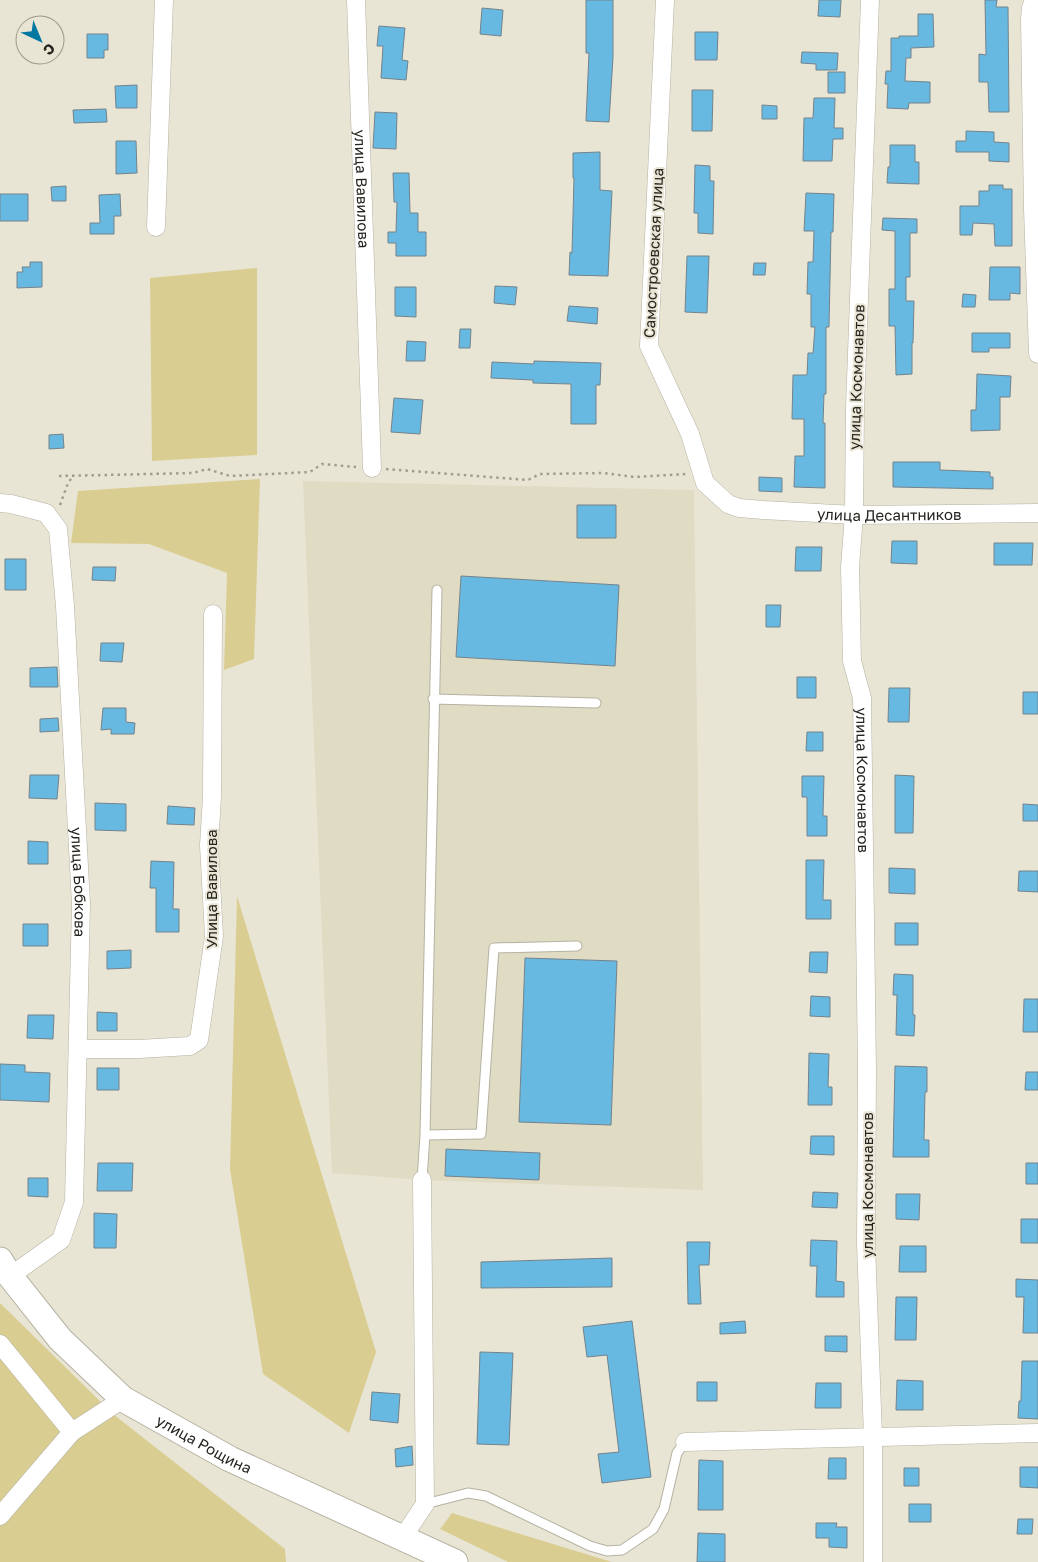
<svg xmlns="http://www.w3.org/2000/svg" width="1038" height="1562" viewBox="0 0 1038 1562" font-family="'Golos Text',sans-serif">
<style>
.built{fill:#e0dbc3}
.green{fill:#dacd92}
.building{fill:#67b9e1;stroke:#73838c}
.lines{fill:none;stroke-linecap:round;stroke-linejoin:round}
.lane-casing{stroke:#b5b2a2;stroke-width:11}
.street-casing{stroke:#b5b2a2;stroke-width:19}
.secondary-casing{stroke:#b5b2a2;stroke-width:27}
.path{stroke:#a09d90;stroke-width:2.5;stroke-dasharray:2.5 4;stroke-linecap:butt}
.lane{stroke:#fff;stroke-width:9}
.street{stroke:#fff;stroke-width:18}
.secondary{stroke:#fff;stroke-width:25}
.labels{text-anchor:middle;dominant-baseline:central;stroke-width:4;stroke-linejoin:round;paint-order:stroke}
.street-label{font-size:15px;fill:#25241e;stroke:#e9e5d4}
</style>
<rect width="100%" height="100%" fill="#e9e5d4"/>
<!-- built -->
<path class="built" d="M303,481L694,490L703,1190L422,1180L332,1173Z"/>
<!-- green -->
<path class="green" d="M257,268V455L152,461L150,278Z
M260,479L254,659L224,670L227,573L149,544L71,543L78,491Z
M237,896L376,1352L349,1433L263,1374L230,1169Z
M0,1303L113,1414L285,1549L286,1562H0Z
M452,1513L612,1562H508L440,1529Z"/>
<!-- building -->
<path class="building" d="M586,0H613V57L609,122L586,121L589,53H586Z
M819,0H841L840,17L818,16Z
M985,0H997L996,7H1008L1009,112H989L988,82H979V54L986,55Z
M482,8L503,10L501,36L480,34Z
M918,14H933L934,47L911,48V58H906L905,81L930,82V103H909L908,109L887,108L888,84H885L886,71H891V38H899V36H918Z
M379,26L405,28L402,60L408,61L406,80L381,78L383,46H377Z
M695,32H718L717,60H695Z
M87,34H108V50H104V58H87Z
M802,52L838,53L837,70H816V64L801,63Z
M828,72H845V93H828Z
M137,85V108H116L115,86Z
M692,90H713L712,131H692Z
M814,98H835L834,128H843V139H833L832,161H803L804,118H813Z
M762,105L777,106V119H762Z
M106,109L107,122L74,123L73,110Z
M375,112L397,113L396,149L373,148Z
M966,131L994,132V142L1009,143V162L989,161V152H956V141H966Z
M116,141H136L137,173L116,174Z
M890,145H915V162H919V184L887,183L888,167H890Z
M600,152V190L612,191L608,276L569,275L570,252L572,253L574,178H573V153Z
M695,165L710,166V181H714L713,234L698,233V213H694Z
M393,173H409L410,213H418V232H426V256H396V243H388V232H396L397,202H394Z
M989,185H1003V189H1012V246H995L994,224L973,223L972,235H960V206H979V191H989Z
M66,186V201H52L51,187Z
M806,193L834,194L833,232H831L829,327H826V394H824L823,423H825V488L794,487L795,456H804V419H792L793,375H807L808,353H813L815,327H811V294H807L808,262H813L814,231H804Z
M0,194H28V221H0Z
M120,194L121,216H114V234H90V223H100L99,195Z
M883,218L917,219V233H910V277H906V301H914L913,343H912V374L896,375L895,326H889V289H895V231L882,230Z
M687,256H709L707,313L685,312Z
M30,262H42V287L17,288V272H23L22,267H30Z
M754,263H766L765,275H753Z
M990,267H1020V294L1010,293V300H989Z
M495,286L517,287L515,305L494,303Z
M395,287H416V317L395,316Z
M963,294L976,295L975,307H962Z
M569,306L598,308L597,324L567,321Z
M460,329H471L470,348H459Z
M972,333H1010V348H989V352H972Z
M407,341L426,342L425,361H406Z
M534,361L601,363L600,385H596V424H571V384L533,383V380L491,378L492,362L534,364Z
M977,374L1011,376L1010,397H1000V430L971,431V410H976Z
M394,398L423,400L420,434L391,432Z
M63,434L64,448L49,449V435Z
M893,462H940V470L990,472V477H993V489L893,487Z
M759,477L782,478V492L759,491Z
M577,505H616V538H577Z
M892,541H917V564L891,563Z
M994,543H1033L1032,565H994Z
M796,547H822L821,571H795Z
M5,559H26V590H5Z
M93,567H116L115,581L92,580Z
M461,576L619,585L615,666L456,657Z
M766,605H781L780,627H766Z
M101,643H124L122,662L100,661Z
M57,667L58,687H30V668Z
M797,677H816V698H797Z
M889,688H910L909,722H888Z
M1023,692H1038V714H1023Z
M103,708H126V722L135,723L134,734H111V729L101,730Z
M58,718L59,731L40,732V719Z
M807,732H823V751H806Z
M30,775H59L57,799L29,798Z
M895,775L914,776L913,833H895Z
M802,776H824L823,816H827V836H807V797H802Z
M95,803L126,804V831L95,830Z
M1023,804L1038,805V821H1023Z
M168,806L195,808L194,825L167,824Z
M28,841L48,842V864H28Z
M806,860H824L823,900H831V919H806Z
M151,861L174,862L173,909H179V932H156V888H150Z
M889,868L915,869V894L889,893Z
M1019,871H1038V892L1018,891Z
M895,923H918V945H895Z
M23,924H48V946H23Z
M131,950V968L107,969V951Z
M810,952H828L827,973L809,972Z
M525,958L617,961L611,1125L519,1122Z
M894,974L913,975V1015H915L914,1036L896,1035L897,995H893Z
M811,996L830,997V1017L810,1016Z
M1024,999H1038V1032H1023Z
M97,1012L117,1013V1031H97Z
M28,1015H54L53,1039L27,1038Z
M809,1053L829,1054L828,1087H832V1105H808Z
M0,1064L25,1065V1072L50,1073L49,1102L0,1100Z
M895,1066L927,1067V1092H925L924,1140H929V1157H893Z
M97,1068H119V1090H97Z
M1026,1072H1038V1090H1025Z
M811,1136H834V1155L810,1154Z
M446,1149L540,1153L539,1180L445,1176Z
M98,1163H133L132,1191H97Z
M1026,1163H1038V1184H1026Z
M28,1178H48V1197L28,1196Z
M813,1192L838,1193L837,1208L812,1207Z
M896,1194H920L919,1220L896,1219Z
M94,1213L117,1214L116,1248H94Z
M1021,1219H1038V1243H1021Z
M811,1240L837,1241L836,1281L844,1282V1297H816L817,1266H810Z
M687,1242H710L709,1265H699L701,1304H688Z
M900,1246H926V1272H899Z
M612,1258V1287L481,1288V1262Z
M1016,1279L1038,1280V1333H1023L1024,1297H1016Z
M896,1297H917L916,1340H895Z
M632,1321L651,1477L602,1483L598,1454L619,1452L607,1355L587,1357L583,1327Z
M745,1321L746,1333L720,1334V1323Z
M825,1336H847V1352L825,1351Z
M480,1352L513,1353L509,1445L477,1444Z
M1022,1361H1038V1419L1018,1418L1019,1401H1021Z
M897,1380L923,1381V1410H896Z
M697,1382H717V1401H697Z
M816,1383H841V1408H815Z
M372,1392L400,1394L398,1423L370,1420Z
M412,1446L413,1465L396,1467L395,1449Z
M829,1458H846V1479H828Z
M699,1460L723,1461V1510H698Z
M1020,1467H1038V1488L1020,1487Z
M904,1468H919V1486H904Z
M909,1504H931V1522H909Z
M1018,1519H1033L1032,1534H1017Z
M816,1523H837L836,1527H847V1548L829,1547V1538H816Z
M698,1533L725,1534V1562H697Z"/>
<g class="lines">
<defs>
<path id="lane" d="M433,699L596,703
M425,1135L481,1134L494,948L577,946
M422,1180L425,1135L437,590
M425,1504L468,1493L486,1496L590,1546L607,1551L622,1550L653,1529L664,1509L677,1453L685,1442"/>
<g id="street">
<path id="s1" d="M356,0L372,468"/>
<path id="s2" d="M665,0L649,346L690,434L705,483L728,504L739,508L763,510L854,515L1038,513"/>
<path id="s3" d="M870,0L855,407L854,515L850,567L852,661L862,698L867,1070L866,1244L873,1437V1562"/>
<path d="M1034,0L1031,8L1030,19L1033,209L1038,354"/>
<path d="M156,227L164,0"/>
<path id="s4" d="M0,503L11,504L46,513L58,529L65,606L81,904L74,1202L61,1240L10,1276"/>
<path d="M78,1049H139L190,1046L199,1040L214,936L209,845L212,797L213,614"/>
<path d="M0,1344L72,1432L0,1516"/>
<path d="M72,1432L123,1399"/>
<path d="M685,1442L1038,1433"/>
<path d="M403,1537L425,1504L422,1180"/>
</g>
<g id="secondary">
<path id="s5" d="M0,1260L10,1276L60,1339L123,1399L230,1459L455,1562"/>
</g>
</defs>
<!-- lane casing -->
<use href="#lane" class="lane-casing"/>
<!-- street casing -->
<use href="#street" class="street-casing"/>
<!-- secondary casing -->
<use href="#secondary" class="secondary-casing"/>
<!-- path -->
<path class="path" d="M386,469L528,480L540,474L604,473L634,477L686,474
M59,476L193,473L207,469L230,476L310,472L322,464L356,467
M60,505L68,483L73,476"/>
<!-- lane -->
<use href="#lane" class="lane"/>
<!-- street -->
<use href="#street" class="street"/>
<!-- secondary -->
<use href="#secondary" class="secondary"/>
</g>
<g class="labels">
<!-- street labels -->
<g class="street-label">
<text stroke="none"><textPath href="#s1" startOffset="189">улица Вавилова</textPath></text>
<text transform="translate(653 253) rotate(-87)">Самостроевская улица</text>
<text transform="translate(856 377) rotate(-88)">улица Космонавтов</text>
<text stroke="none"><textPath href="#s2" startOffset="688">улица Десантников</textPath></text>
<text stroke="none"><textPath href="#s3" startOffset="782">улица Космонавтов</textPath></text>
<text stroke="none"><textPath href="#s4" startOffset="421">улица Бобкова</textPath></text>
<text transform="translate(211 889) rotate(-90)">Улица Вавилова</text>
<text transform="translate(867 1185) rotate(-90)">улица Космонавтов</text>
<text stroke="none"><textPath href="#s5" startOffset="279">улица Рощина</textPath></text>
</g>
</g>
<!-- north arrow -->
<g transform="translate(40 40) rotate(136)"><circle r="24" fill="#e9e5d4" stroke="#9b988b"/>
<path d="M0-4L9 19L0 12L-9 19Z" fill="#0378a1"/>
<text y="-8" font-size="14" font-weight="bold" text-anchor="middle" fill="#25241e">С</text>
</g>
</svg>
